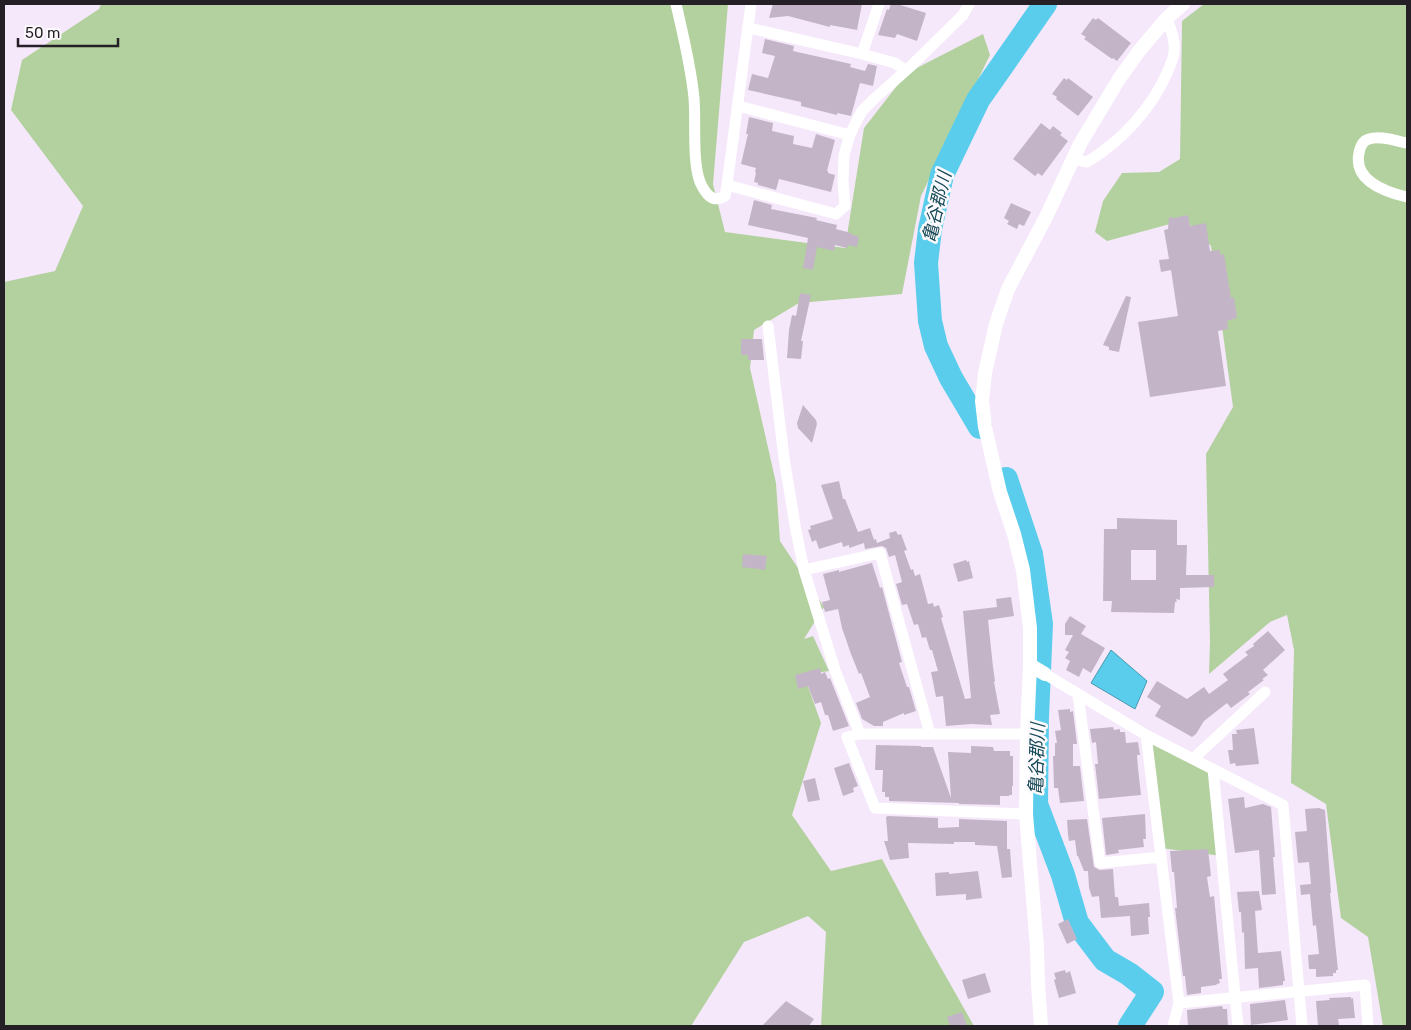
<svg xmlns="http://www.w3.org/2000/svg" width="1411" height="1030" viewBox="0 0 1411 1030" font-family="Rubik,'Noto Sans JP',sans-serif">
<style>
.green{fill:#b3d19e}
.water{fill:#5acdec;stroke:#4a99b1}
.lines{fill:none;stroke-linecap:round;stroke-linejoin:round}
.river{stroke:#5acdec;stroke-width:24}
.building{fill:#c3b5c7;fill-rule:evenodd}
.minor{stroke:#fff;stroke-width:11}
.tertiary{stroke:#fff;stroke-width:14}
.labels{text-anchor:middle;dominant-baseline:central;stroke-width:5;stroke-linejoin:round;paint-order:stroke}
.water-label{font-size:18px;font-style:italic;fill:#174a57;stroke:#fcfafd}
</style>
<rect width="100%" height="100%" fill="#f6e8fb"/>
<!-- green -->
<path class="green" d="M101,4H728L713,184L725,232L845,248L864,128L907,73L983,34L990,55L921,196L902,294L799,303L754,330L750,368L776,483L780,541L824,607L804,639L813,636L829,671L804,675L821,723L792,815L831,871L882,859L923,936L974,1026H821L826,932L808,916L744,942L691,1026H4V282L55,271L83,206L11,110L22,60L99,9Z
M1204,4H1407V1026H1383L1368,937L1341,918L1326,804L1291,783L1294,650L1287,615L1270,622L1209,674L1210,641L1206,454L1233,407L1211,246L1185,220L1107,241L1095,232L1103,201L1122,173L1159,172L1180,159L1182,21Z
M1146,735L1213,769L1222,856L1160,848Z"/>
<!-- water -->
<path class="water" d="M1111,650L1147,681L1135,709L1091,683Z"/>
<g class="lines">
<!-- river -->
<path class="river" d="M980,427L951,378L936,346L930,321L926,263L930,229L942,175L978,100L1045,4
M1006,479L1031,554L1041,624L1037,717L1036,804L1063,875L1077,923L1105,960L1129,974L1152,992L1130,1026"/>
</g>
<!-- building -->
<path class="building" d="M773,4H862L857,30L830,25V27L788,16L769,18Z
M891,4H897L926,13L917,41L897,34L895,38L878,35L887,9L889,10Z
M1093,18L1096,20L1098,18L1131,43L1117,61L1113,58L1112,59L1084,39L1086,37L1081,34Z
M765,39L794,46L793,51L851,64L850,67L865,71L868,64L877,66L873,86L860,83L851,116L837,113V115L801,106V102L748,90L752,74L768,78L775,56L762,53Z
M1064,78L1067,80L1068,78L1093,97L1078,116L1056,99L1057,97L1052,94Z
M749,117L773,123L772,131L794,136L793,144L812,148L816,134L835,140L827,171H828V173L835,175L831,192L779,179L776,190L758,185V183L754,182L756,173L755,172L756,168L741,164L748,134H746Z
M1041,123L1050,130L1053,126L1062,133L1060,135L1068,141L1042,176L1038,173L1035,176L1013,159Z
M754,200L772,205L771,209L817,218L816,220L837,225L836,229L851,233V234L859,237L857,247L848,245L847,248L835,245L834,251L817,247L813,270L803,268L808,238L748,225Z
M1011,203L1031,212L1024,226L1019,224L1017,229L1007,224L1009,221L1004,218Z
M1188,215L1190,226L1206,223L1210,251L1220,250V255L1224,254L1231,298L1234,297L1237,318L1227,321L1228,329L1218,331L1226,386L1150,397L1138,322L1178,316L1171,270L1161,272L1159,260L1169,259L1164,230L1168,229L1169,217L1174,218Z
M800,293L811,295L801,341H803L801,359L787,358L789,330L792,315L796,316Z
M1126,296L1131,297L1119,352L1109,350V347L1103,345Z
M741,339H762L764,360H748V355H741Z
M803,405L816,420L817,424L812,443L798,428L797,423Z
M839,481L843,499H845L858,532L870,528L874,540L876,539L877,543L890,538L889,533L896,531L898,535L901,534L907,550L904,551L911,570L913,569L915,576L920,574L928,604L933,603L934,607L939,605L943,617L941,618L965,699L971,698L963,611L997,607L996,599L1011,597L1014,616L988,620L993,667L995,681L994,682L1000,714L990,715L992,725L971,724L946,726L943,696L936,697L931,672L938,671L932,650H930L926,637L922,638L918,624L914,625L907,604L902,605L896,584L902,582L895,555L889,557L886,548L882,546L865,549L864,543L849,548V545L843,547L842,542L819,549L816,540L812,542L808,530L811,529L810,526L833,519L821,485Z
M1117,518L1177,520V545H1187L1186,575H1214V587L1180,588V600L1176,599L1177,602H1175L1174,613L1111,612L1112,601H1103L1104,529H1117ZM1131,550H1156V580H1131Z
M743,554L767,556L765,570L742,567Z
M966,560L967,562L969,561L973,578L958,582L953,564Z
M875,562L872,563L880,588L882,587L902,662L899,663L907,687H909L916,711L904,715V713L883,722V726H874L862,719L856,703L870,697L861,673L859,674L851,654L842,628L838,609L825,612L822,602L830,600L823,574L839,570V572Z
M1070,616L1086,626L1081,634L1105,648L1091,673L1083,668L1079,677L1066,670L1070,661L1065,658L1069,652L1065,650L1073,635H1065V624Z
M1268,631L1285,650L1263,670L1268,675L1262,679L1264,680L1248,692L1250,694L1231,708L1227,703L1204,721L1196,734L1192,737L1155,716L1161,706L1147,697L1157,681L1187,699L1204,687L1209,694L1228,680L1223,674L1248,655L1245,652L1254,646L1253,644Z
M820,668L821,674L825,672L828,679L830,678L849,726L833,731L828,715H825L821,702L815,704L808,686L798,689L795,675Z
M1070,709V712L1073,711L1077,744H1073V766H1080L1084,801L1060,803L1058,788H1054L1053,756H1055V743H1057L1055,731L1061,730L1058,710Z
M1113,727L1114,730L1120,729V732H1125L1126,743L1138,742L1140,755H1137L1138,768L1141,795L1099,799L1095,764H1098L1096,742L1092,743L1090,729Z
M1254,728L1259,764L1236,766L1235,763L1230,764L1228,750H1233L1232,734H1237L1236,730Z
M876,745L921,746V747H933L951,798L948,752L971,753V746L993,747L994,751H1010V756H1013V786H1012V795H1009V796H1000V805L959,804V803L889,801V797H885V792H882L883,770H875Z
M849,763L858,786L853,788L854,792L843,796L834,768Z
M815,778L820,800L808,802L803,781Z
M1244,797L1245,808L1263,804L1271,807L1275,857H1273L1276,894L1262,895L1259,850L1235,853L1228,799Z
M1319,808L1325,810L1331,893H1330L1338,970H1336V973H1333V976L1316,977V969H1309L1308,955L1319,954L1316,925L1313,926L1310,894L1301,895L1300,885L1311,884L1309,862L1298,863L1295,832L1307,831L1305,809Z
M1145,814L1146,839H1143L1144,847L1118,850L1119,853L1106,855L1102,818Z
M888,816L938,818V828L959,827V819L1007,821V849H1010L1012,877L1002,878L997,846L975,845V842H954V844L908,843L909,858L890,860L884,841H888L886,817Z
M1087,819L1094,867L1100,870L1113,869L1115,897H1118L1119,906L1149,903L1150,917H1148L1149,934L1131,936L1130,916L1101,918L1099,896L1092,897L1089,888L1088,871H1084L1078,856H1077L1075,840L1069,841L1068,835L1067,820Z
M1208,849L1211,876L1207,877L1210,897L1214,896L1222,979H1219L1220,983L1217,984L1216,985L1201,987V993L1187,995L1185,976H1183L1175,908H1177L1174,872H1172L1170,851Z
M978,871L982,898L966,900V894L936,896L935,873L949,872V874Z
M1259,891L1262,910L1255,911L1258,953L1281,951L1285,981H1283V985L1259,988L1258,968L1245,969L1244,932L1242,933L1241,912H1239L1237,892Z
M1068,919L1077,939L1067,944L1058,924Z
M1065,970L1066,973L1070,971L1076,993L1059,998L1054,980L1056,979L1054,973Z
M985,973L991,992L968,999L962,980Z
M1351,997V999L1353,998L1355,1018L1338,1019L1339,1025L1334,1026H1318L1316,1001L1330,1000L1329,998Z
M1285,1000L1288,1020L1251,1025L1250,1004Z
M786,1001L814,1019L809,1026H762Z
M1222,1006L1223,1009H1227L1228,1026H1188L1187,1010Z
M962,1012L967,1026H950L947,1017Z"/>
<g class="lines">
<!-- minor -->
<path class="minor" d="M676,4C683,35 691,66 694,98C696,122 692,160 700,182C705,193 712,204 725,196L727,185
M751,4L727,185L836,214L845,206L843,182L844,155L850,135L856,122L862,111L875,98L910,67L963,15L969,4
M749,28L862,54L879,4
M862,54L895,63L905,70
M738,106L850,135
M1407,143C1396,141 1380,135 1369,139C1362,141 1360,147 1359,153C1353,181 1386,192 1407,197
M1073,159L1087,162C1122,141 1152,108 1168,71C1170,65 1174,58 1174,52C1176,41 1170,28 1167,18
M768,326L784,458L796,531L804,570L835,670L860,734H1027
M804,570L880,553L930,734
M1045,674L1146,735L1283,805L1302,1026
M1078,694L1100,863L1161,857
M860,734L847,737L875,808L1026,814
M1146,735L1179,1003L1173,1026
M1193,759L1265,692
M1213,769L1238,1026
M1179,1003L1365,985L1368,1026"/>
<!-- tertiary -->
<path class="tertiary" d="M1030,665L1045,674
M1041,1026L1038,984L1037,947L1026,814L1027,734L1030,665V628L1023,570L1014,534L1000,492L985,427L982,401L985,373L996,324L1008,289L1047,215L1080,144L1119,79L1139,51L1167,18L1183,4"/>
</g>
<g class="labels">
<!-- water labels -->
<g class="water-label">
<text transform="translate(937 207) rotate(-77)">亀谷郡川</text>
<text transform="translate(1037 759) rotate(-88)">亀谷郡川</text>
</g>
</g>
<!-- border -->
<rect width="1411" height="1030" fill="none" stroke="#251f26" stroke-width="10"/>
<!-- scale -->
<path d="M18 38v8h100v-8" fill="none" stroke="#251f26" stroke-width="2.5"/>
<text x="25" y="38" font-size="15" fill="#251f26" stroke="#fcfafd" stroke-width="4" paint-order="stroke">50 m</text>
</svg>
